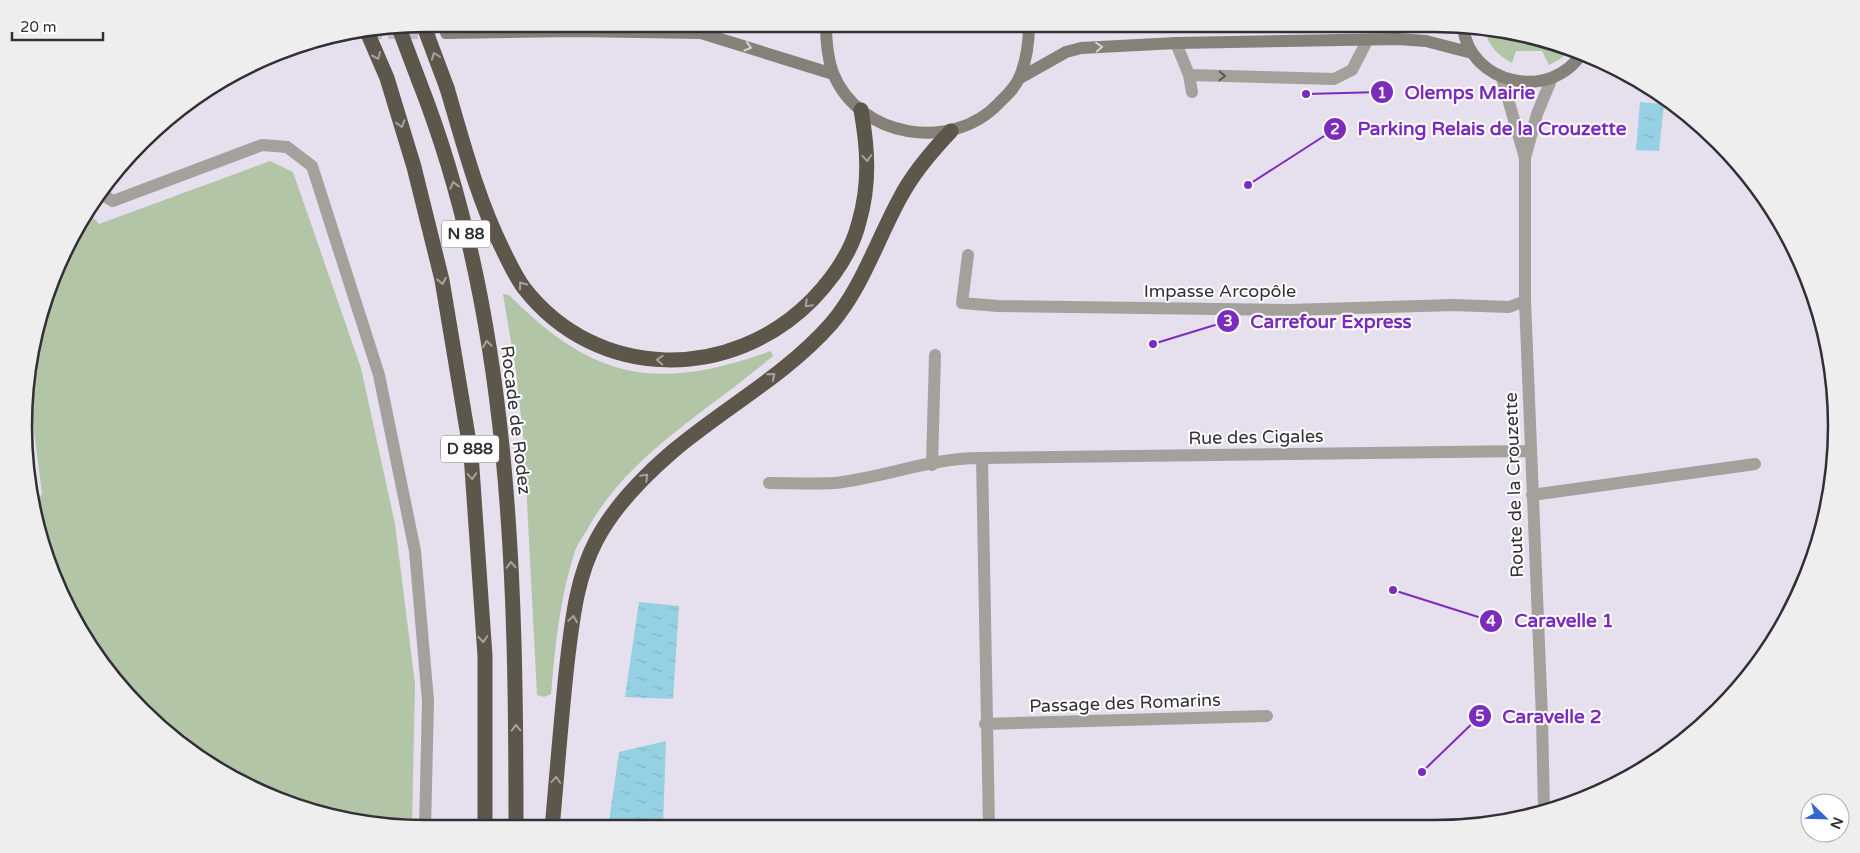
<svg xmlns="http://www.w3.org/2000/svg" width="1860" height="853" viewBox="0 0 1860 853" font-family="'Varela Round',sans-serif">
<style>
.grass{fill:#b3c5a7}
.water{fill:url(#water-ripples)}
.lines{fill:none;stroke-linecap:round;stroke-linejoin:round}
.secondary-tunnel{stroke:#c2bcc8;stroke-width:12;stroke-dasharray:12 6;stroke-linecap:butt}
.lane{stroke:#a4a09b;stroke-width:12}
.street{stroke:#a4a09b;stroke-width:12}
.secondary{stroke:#858078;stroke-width:12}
.highway{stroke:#5d564b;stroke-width:15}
.highway-bridge{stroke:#5d564b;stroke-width:15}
.oneway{stroke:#d4d3d0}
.oneway2{stroke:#a6a29c}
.oneway3{stroke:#5a5759}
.labels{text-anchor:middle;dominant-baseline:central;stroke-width:4;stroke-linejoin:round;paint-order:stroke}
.shield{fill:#fff;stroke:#706e72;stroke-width:1}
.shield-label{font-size:16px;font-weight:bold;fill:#323035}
.street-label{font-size:18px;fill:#323035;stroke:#fff}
.rim{fill:none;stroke:#323035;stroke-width:2.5}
.leader{fill:none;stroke:#7b2cbf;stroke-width:2}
.callout-dot{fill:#7b2cbf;stroke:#fff;stroke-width:2}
.mark-label{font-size:15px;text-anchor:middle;font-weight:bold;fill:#fff}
.callout-label{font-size:19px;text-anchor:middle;font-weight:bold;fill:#7b2cbf;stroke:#fff;stroke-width:4;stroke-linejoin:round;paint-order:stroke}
</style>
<defs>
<pattern id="water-ripples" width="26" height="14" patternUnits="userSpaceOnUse" patternTransform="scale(1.25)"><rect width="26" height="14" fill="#95d1e2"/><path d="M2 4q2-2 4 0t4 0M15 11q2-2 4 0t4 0" fill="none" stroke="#81b4c2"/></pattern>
</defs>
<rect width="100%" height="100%" fill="#e6dfed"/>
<!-- grass -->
<path class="grass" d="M1485,29L1512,31L1571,49L1560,59L1549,65L1542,51H1516L1512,63C1499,56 1487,45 1485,29Z
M270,161L293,172L361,368L395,524L415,684L412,828L348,821L273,799L161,729L78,628L45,556L33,504L42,494L30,399L31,348L78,225L88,212L99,224Z
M503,294L509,295C596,382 657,391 771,351L773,356C710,410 629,454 588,528C584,535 578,543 575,551C560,597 555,646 551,694L544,697L537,695L524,444L516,372Z"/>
<!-- water -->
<path class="water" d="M1640,102L1664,104L1659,151L1636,150Z
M639,602L679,606L673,699L625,697Z
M666,741L663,828L608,829L619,752Z"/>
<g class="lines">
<!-- secondary-tunnel -->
<path class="secondary-tunnel" d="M370,33H446"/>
<!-- lane -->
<path class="lane" d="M1176,43L1189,75L1334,79L1352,70L1367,41
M1189,75L1192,92
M968,255L962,303L998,306L1289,310L1453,305L1509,307L1525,301
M932,465L935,355
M1532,495L1755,464"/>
<!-- street -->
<path class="street" d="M1502,78L1525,158
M103,195L113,201L262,145L287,147L312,166L379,375L415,551L428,701L425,829
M769,483C790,483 813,484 834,483C883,478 933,457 982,458
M985,724L1267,716
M1544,810L1542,718L1525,301V158L1537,114L1552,78
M989,827L982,458L1530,451"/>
<!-- secondary -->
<path class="secondary" d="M826,24C826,40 827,57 833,73C859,138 952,153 999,103C1007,95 1016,87 1020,76C1027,59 1029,42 1029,24
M1463,27C1470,85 1551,102 1582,53
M446,33L575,31L701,33L833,74
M701,33L729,24
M1020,78L1066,52L1081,48L1176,43L1398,39L1426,41L1472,53"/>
<!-- highway -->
<path class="highway" d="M368,34L387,78L414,167L442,280L471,454L485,656V829
M419,81C512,317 516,579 516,829
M447,88C463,142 477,197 502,248C509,262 515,276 524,288C597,382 732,382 813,299C833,278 852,251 859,222C870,184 868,149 861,110
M552,829C557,774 561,719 567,664C572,623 576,579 596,541C614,506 643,477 672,452C724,408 786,375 831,324C862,288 877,240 900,198C913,173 931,152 951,131"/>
<!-- highway-bridge -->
<path class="highway-bridge" d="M423,24L447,88
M399,28L419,81"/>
</g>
<!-- one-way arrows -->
<defs><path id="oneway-chevron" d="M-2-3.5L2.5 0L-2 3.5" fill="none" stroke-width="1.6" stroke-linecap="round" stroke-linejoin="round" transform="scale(1.25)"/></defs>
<g class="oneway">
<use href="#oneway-chevron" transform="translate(748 47) rotate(17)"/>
<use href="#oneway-chevron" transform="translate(1099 47) rotate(-4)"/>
</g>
<g class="oneway2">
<use href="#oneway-chevron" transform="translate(377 56) rotate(66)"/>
<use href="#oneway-chevron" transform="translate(435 56) rotate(-111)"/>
<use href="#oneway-chevron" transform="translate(401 124) rotate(73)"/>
<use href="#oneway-chevron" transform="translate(867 158) rotate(86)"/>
<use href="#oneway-chevron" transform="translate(454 185) rotate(-104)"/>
<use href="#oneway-chevron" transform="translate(442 281) rotate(79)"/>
<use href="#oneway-chevron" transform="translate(522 285) rotate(-126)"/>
<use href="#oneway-chevron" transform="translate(808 304) rotate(135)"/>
<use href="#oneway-chevron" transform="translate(487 344) rotate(-99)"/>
<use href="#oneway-chevron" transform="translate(660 360) rotate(-177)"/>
<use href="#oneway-chevron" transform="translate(772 376) rotate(-39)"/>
<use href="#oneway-chevron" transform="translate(472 476) rotate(86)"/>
<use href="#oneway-chevron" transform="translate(645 477) rotate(-45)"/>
<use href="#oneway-chevron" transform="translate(511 565) rotate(-93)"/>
<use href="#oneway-chevron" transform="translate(573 619) rotate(-81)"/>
<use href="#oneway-chevron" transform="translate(483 639) rotate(86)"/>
<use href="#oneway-chevron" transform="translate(516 728) rotate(-91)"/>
<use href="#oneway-chevron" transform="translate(556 780) rotate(-86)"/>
</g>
<use class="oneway3" href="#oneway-chevron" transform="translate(1222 76) rotate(2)"/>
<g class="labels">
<!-- shield labels -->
<g class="shield">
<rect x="442" y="220.5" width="48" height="27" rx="4"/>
<rect x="441" y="435.5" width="58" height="27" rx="4"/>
</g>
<g class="shield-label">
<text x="466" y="234">N 88</text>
<text x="470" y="449">D 888</text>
</g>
<!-- street labels -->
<g class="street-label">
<text x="1220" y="291">Impasse Arcopôle</text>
<text transform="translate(516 420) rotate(83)">Rocade de Rodez</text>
<text transform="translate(1256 437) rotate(-1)">Rue des Cigales</text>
<text transform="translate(1514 485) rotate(-92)">Route de la Crouzette</text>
<text transform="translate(1125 703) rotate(-2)">Passage des Romarins</text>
</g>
</g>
<!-- crop -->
<path d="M0 0H1860V853H0ZM426 32H1434A394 394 0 0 1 1828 426V426A394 394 0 0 1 1434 820H426A394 394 0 0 1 32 426V426A394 394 0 0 1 426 32Z" fill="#efeeef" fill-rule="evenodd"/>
<path class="rim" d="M426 32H1434A394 394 0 0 1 1828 426V426A394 394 0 0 1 1434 820H426A394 394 0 0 1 32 426V426A394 394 0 0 1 426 32Z"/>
<!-- callouts -->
<path class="leader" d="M1306 94L1382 92M1248 185L1335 129M1153 344L1228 321M1393 590L1491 621M1422 772L1480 716"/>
<g class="callout-dot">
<circle cx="1306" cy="94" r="5"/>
<circle cx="1248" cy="185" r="5"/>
<circle cx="1153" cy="344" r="5"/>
<circle cx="1393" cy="590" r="5"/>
<circle cx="1422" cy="772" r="5"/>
<circle cx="1382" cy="92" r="12"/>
<circle cx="1335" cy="129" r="12"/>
<circle cx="1228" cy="321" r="12"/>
<circle cx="1491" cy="621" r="12"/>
<circle cx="1480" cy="716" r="12"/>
</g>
<g class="mark-label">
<text x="1382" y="98">1</text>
<text x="1335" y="134">2</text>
<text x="1228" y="326">3</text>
<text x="1491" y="626">4</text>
<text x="1480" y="721">5</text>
</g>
<g class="callout-label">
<text x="1470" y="99">Olemps Mairie</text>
<text x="1492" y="135">Parking Relais de la Crouzette</text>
<text x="1331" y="328">Carrefour Express</text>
<text x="1564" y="627">Caravelle 1</text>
<text x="1552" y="723">Caravelle 2</text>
</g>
<!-- north arrow -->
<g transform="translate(1825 818) rotate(113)"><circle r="24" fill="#ffffff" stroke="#adacae"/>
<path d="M0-4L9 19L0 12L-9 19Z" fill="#3665d5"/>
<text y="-8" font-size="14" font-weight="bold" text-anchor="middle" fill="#323035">N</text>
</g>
<!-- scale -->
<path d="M12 32v8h91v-8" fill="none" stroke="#323035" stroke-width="2.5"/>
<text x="20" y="32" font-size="15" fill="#323035" stroke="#ffffff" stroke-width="4" paint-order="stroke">20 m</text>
</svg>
